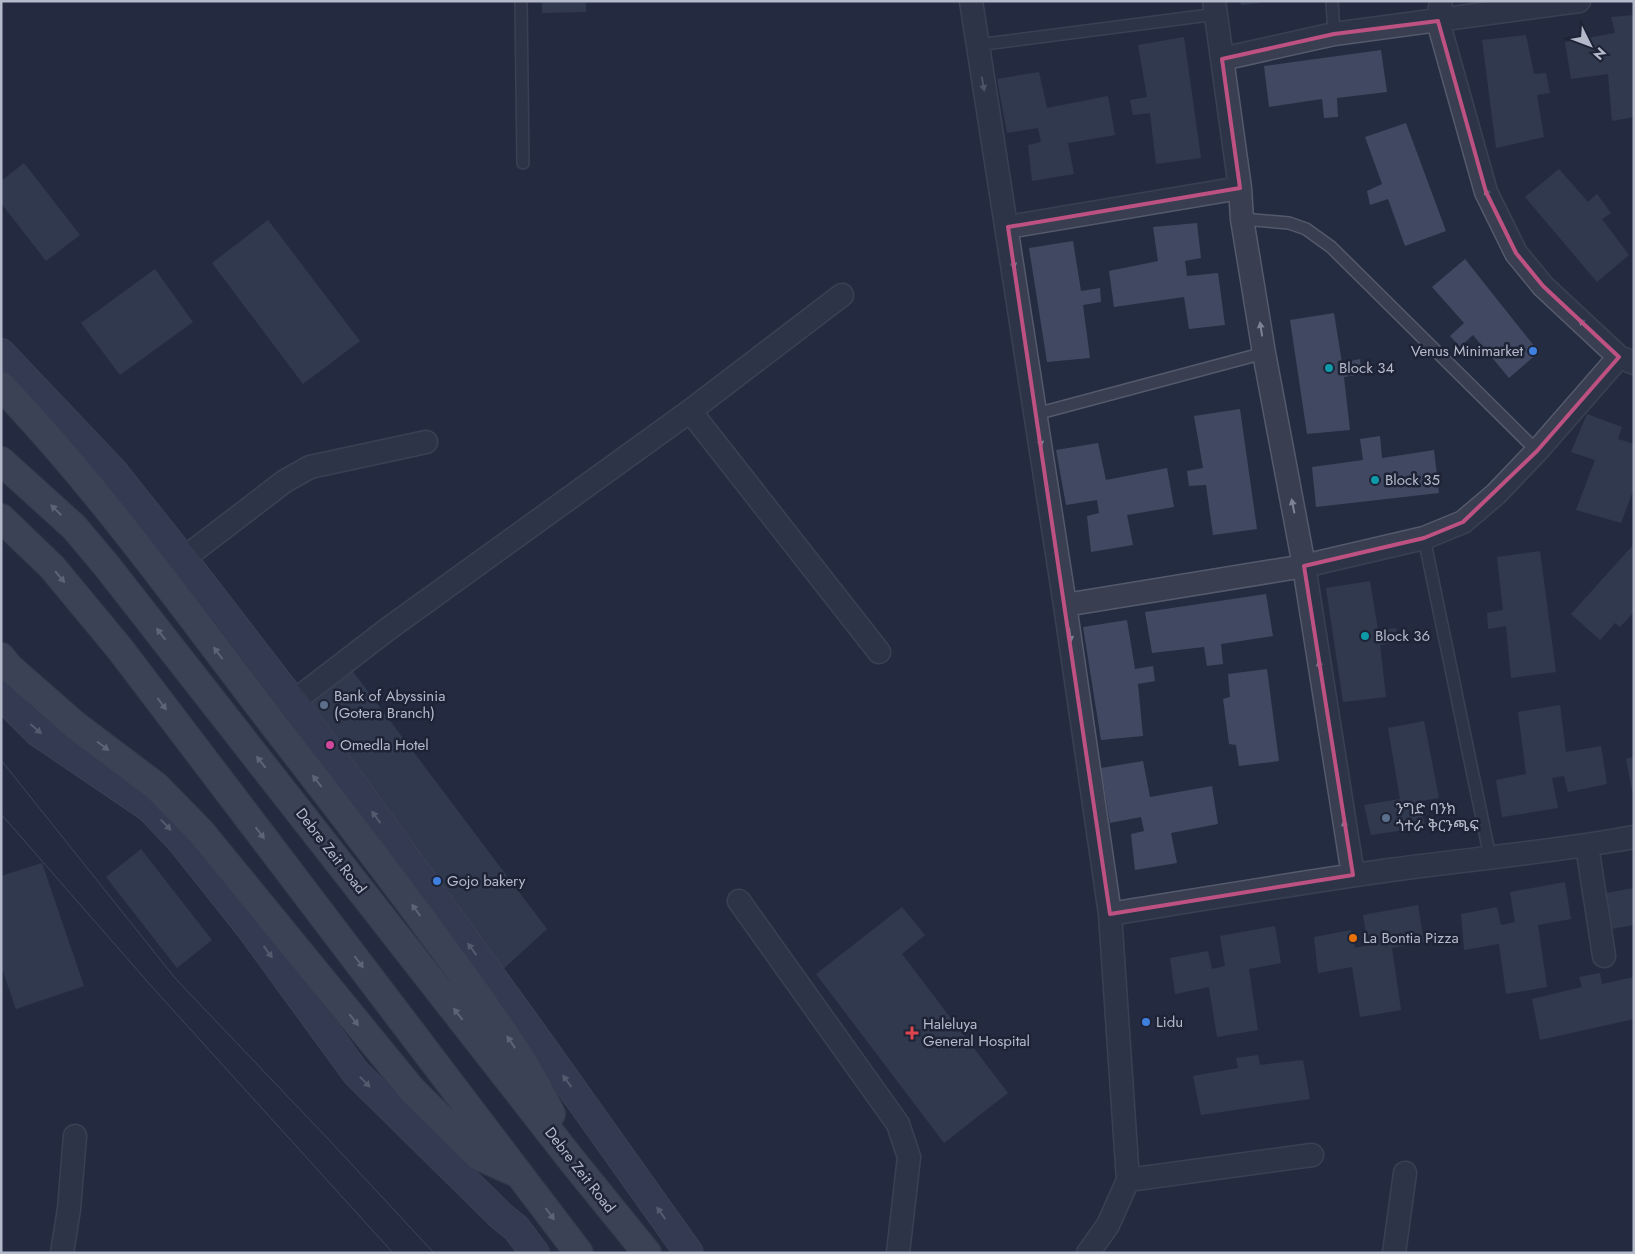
<svg xmlns="http://www.w3.org/2000/svg" width="1635" height="1254" viewBox="0 0 1635 1254" font-family="Jost,'Noto Sans Ethiopic',sans-serif">
<style>
.building{fill:#404961}
.lines{fill:none;stroke-linecap:round;stroke-linejoin:round}
.service-casing{stroke:#545a6b;stroke-width:14}
.minor-casing{stroke:#545a6b;stroke-width:25}
.secondary-casing{stroke:#545a6b;stroke-width:30}
.primary-casing{stroke:#42485a;stroke-width:30}
.service{stroke:#393f50;stroke-width:11}
.minor{stroke:#393f50;stroke-width:22}
.secondary{stroke:#474d64;stroke-width:28}
.primary{stroke:#575e70;stroke-width:28}
.tram{stroke:#5b6277;stroke-width:1}
.oneway{fill:#7d8394}
.oneway2{fill:#a2a8b9}
.oneway3{fill:#8e94a7}
.marked{fill:none;stroke:#bd5182;stroke-width:4;stroke-linejoin:round}
.shop-dot{fill:#3f7fe0;stroke:#1e2436;stroke-width:2}
.culture-dot{fill:#0f9aa8;stroke:#1e2436;stroke-width:2}
.service-dot{fill:#5c6f8a;stroke:#1e2436;stroke-width:2}
.hotel-dot{fill:#d1479c;stroke:#1e2436;stroke-width:2}
.food-dot{fill:#e8710a;stroke:#1e2436;stroke-width:2}
.health-dot{fill:#e0444e;stroke:#1e2436;stroke-width:2}
.labels{text-anchor:middle;dominant-baseline:central;stroke-width:5;stroke-linejoin:round;paint-order:stroke}
.poi-label{font-size:15px;fill:#b5bacb;stroke:#1e2436;text-anchor:start}
.street-label{font-size:15px;fill:#b5bacb;stroke:#1e2436}
</style>
<rect width="100%" height="100%" fill="#242c41"/>
<!-- building -->
<path class="building" d="M542,1H586V12L542,13Z
M1240,1H1260V3L1241,5Z
M1634,15V117L1612,121L1608,74L1571,79L1565,42L1615,33L1611,17Z
M1526,35L1534,74L1546,73L1550,93L1537,95L1544,137L1496,148L1482,40Z
M1184,37L1201,158L1156,164L1150,113L1133,115L1130,100L1147,97L1138,45Z
M1381,50L1387,92L1337,98L1338,117L1324,118L1322,99L1269,107L1264,66Z
M1039,72L1047,108L1108,96L1115,135L1068,143L1074,174L1032,181L1028,145L1041,142L1038,128L1007,133L997,79Z
M1406,123L1446,231L1405,246L1388,199L1370,205L1367,191L1382,184L1365,137Z
M24,163L80,235L46,261L1,203V181Z
M1559,169L1588,202L1597,194L1611,213L1602,219L1629,255L1597,282L1525,197Z
M268,220L360,341L303,384L212,263Z
M1197,223L1201,258L1185,261L1187,276L1218,273L1225,325L1189,329L1184,297L1114,307L1109,271L1158,261L1153,227Z
M1073,241L1081,291L1100,288L1101,302L1083,305L1090,358L1047,362L1029,248Z
M1465,259L1539,352L1509,378L1473,335L1460,347L1450,336L1464,323L1432,287Z
M155,269L193,322L120,375L81,323Z
M1334,313L1342,363L1360,359L1362,374L1344,377L1350,430L1307,434L1290,320Z
M1240,409L1257,529L1213,535L1206,485L1189,486L1187,471L1203,468L1194,416Z
M1587,414L1622,427L1618,439L1634,444V488L1621,523L1576,510L1595,460L1571,452Z
M1380,436L1382,458L1434,450L1439,493L1316,507L1312,467L1363,460L1360,439Z
M1098,443L1106,480L1167,468L1174,507L1127,515L1133,545L1091,552L1087,516L1099,513L1097,500L1066,505L1056,450Z
M1634,544V612L1620,627L1615,623L1600,640L1571,614Z
M1540,551L1556,672L1511,678L1506,626L1488,629L1487,613L1503,610L1497,557Z
M1370,581L1378,630L1396,628L1398,642L1380,645L1386,697L1343,702L1326,588Z
M1266,594L1273,636L1221,644L1223,664L1207,666L1204,647L1152,653L1145,612Z
M1127,620L1135,669L1153,666L1155,681L1138,684L1143,736L1101,740L1083,627Z
M351,669L547,929L498,974L303,708Z
M1267,669L1279,761L1239,766L1236,745L1229,744L1223,699L1230,697L1228,674Z
M1560,705L1566,752L1601,746L1607,784L1568,792L1564,776L1552,778L1558,808L1502,817L1496,780L1526,774L1518,712Z
M1424,721L1439,798L1420,801L1425,827L1371,835L1364,805L1400,799L1388,728Z
M1634,757V796H1633L1626,759Z
M1143,761L1150,797L1212,786L1218,824L1171,833L1177,863L1135,870L1131,834L1144,831L1141,817L1110,823L1101,768Z
M141,849L212,940L177,968L106,877Z
M42,863L84,986L16,1009L1,966V876Z
M1565,882L1571,919L1538,925L1547,987L1506,994L1499,944L1464,950L1461,914L1497,907L1501,925L1515,922L1510,892Z
M1634,888V925L1611,929L1606,893Z
M1418,905L1424,942L1392,948L1401,1010L1360,1017L1352,967L1318,973L1314,937L1351,930L1355,948L1368,945L1363,915Z
M902,907L925,935L902,954L1008,1093L944,1143L816,974Z
M1275,926L1281,963L1249,969L1258,1030L1217,1037L1209,987L1175,994L1170,958L1208,951L1212,969L1225,966L1220,936Z
M1600,973L1602,984L1634,977V1019L1540,1040L1532,999L1582,987L1579,977Z
M1258,1055L1260,1065L1303,1060L1310,1099L1201,1115L1193,1076L1238,1068L1236,1058Z"/>
<g class="lines">
<defs>
<path id="service" d="M521,1L523,163
M1332,1L1334,34
M977,45L1217,14
M1242,219L1289,223L1306,229L1331,247L1537,451
M1036,414L1264,353
M1424,538L1490,857"/>
<path id="minor" d="M971,1L1065,605L1110,914L1128,1180L1108,1225L1088,1253
M1214,1L1240,188L1242,219L1264,353L1304,566L1353,875
M1441,1L1438,21L1486,192L1516,253L1543,286L1619,357
M1222,59L1334,34L1579,1
M1008,227L1240,188
M690,411L879,652
M183,559L285,481L310,467L426,442
M1065,605L1304,566L1424,538L1463,522L1496,494L1537,451L1619,357L1634,363
M293,702L388,629L690,411L842,295
M1587,846L1604,956
M739,901L898,1124L909,1157L898,1253
M1110,914C1203,899 1297,883 1390,870C1471,859 1553,852 1634,837
M1128,1180L1312,1155
M62,1253L69,1209L75,1136
M1394,1253L1405,1173"/>
<path id="secondary" d="M1,353L113,471L183,559L293,702L536,1038L689,1253
M1,695L38,732L150,808L182,842L251,929L356,1073L501,1216L516,1228L535,1253"/>
<path id="primary" d="M1,386C109,499 198,628 294,751C349,822 404,894 457,967C491,1015 526,1061 551,1114
M1,461L74,527L106,565L574,1163L647,1253
M1,518L52,567L120,649L579,1253
M1,657L9,667L75,725L156,786L201,832L412,1090L479,1156L519,1174"/>
</defs>
<!-- service casing -->
<use href="#service" class="service-casing"/>
<!-- minor casing -->
<use href="#minor" class="minor-casing"/>
<!-- secondary casing -->
<use href="#secondary" class="secondary-casing"/>
<!-- primary casing -->
<use href="#primary" class="primary-casing"/>
<!-- service -->
<use href="#service" class="service"/>
<!-- minor -->
<use href="#minor" class="minor"/>
<!-- secondary -->
<use href="#secondary" class="secondary"/>
<!-- primary -->
<use href="#primary" class="primary"/>
<!-- tram -->
<path class="tram" d="M1,760L175,978L330,1141L434,1253
M1,814L153,988L393,1253"/>
</g>
<!-- one-way arrows -->
<defs><path id="oneway-solid" d="M-6-.8H1V-3.2L6.5 0L1 3.2V.8H-6Z" transform="scale(1.25)"/></defs>
<g class="oneway">
<use href="#oneway-solid" transform="translate(983 84) rotate(80)"/>
<use href="#oneway-solid" transform="translate(1488 195) rotate(-113)"/>
<use href="#oneway-solid" transform="translate(1013 262) rotate(81)"/>
<use href="#oneway-solid" transform="translate(1584 324) rotate(-137)"/>
<use href="#oneway-solid" transform="translate(1261 329) rotate(-99)"/>
<use href="#oneway-solid" transform="translate(1040 440) rotate(81)"/>
<use href="#oneway-solid" transform="translate(1293 506) rotate(-101)"/>
<use href="#oneway-solid" transform="translate(1070 635) rotate(82)"/>
<use href="#oneway-solid" transform="translate(1320 667) rotate(-99)"/>
<use href="#oneway-solid" transform="translate(1345 827) rotate(-99)"/>
</g>
<g class="oneway2">
<use href="#oneway-solid" transform="translate(56 510) rotate(-136)"/>
<use href="#oneway-solid" transform="translate(60 577) rotate(50)"/>
<use href="#oneway-solid" transform="translate(161 634) rotate(-128)"/>
<use href="#oneway-solid" transform="translate(218 653) rotate(-127)"/>
<use href="#oneway-solid" transform="translate(162 704) rotate(53)"/>
<use href="#oneway-solid" transform="translate(103 746) rotate(37)"/>
<use href="#oneway-solid" transform="translate(261 762) rotate(-128)"/>
<use href="#oneway-solid" transform="translate(317 781) rotate(-128)"/>
<use href="#oneway-solid" transform="translate(260 833) rotate(53)"/>
<use href="#oneway-solid" transform="translate(416 910) rotate(-126)"/>
<use href="#oneway-solid" transform="translate(359 962) rotate(53)"/>
<use href="#oneway-solid" transform="translate(458 1014) rotate(-128)"/>
<use href="#oneway-solid" transform="translate(354 1020) rotate(51)"/>
<use href="#oneway-solid" transform="translate(511 1042) rotate(-124)"/>
<use href="#oneway-solid" transform="translate(550 1214) rotate(53)"/>
</g>
<g class="oneway3">
<use href="#oneway-solid" transform="translate(36 729) rotate(41)"/>
<use href="#oneway-solid" transform="translate(376 817) rotate(-126)"/>
<use href="#oneway-solid" transform="translate(166 825) rotate(46)"/>
<use href="#oneway-solid" transform="translate(472 949) rotate(-126)"/>
<use href="#oneway-solid" transform="translate(268 952) rotate(54)"/>
<use href="#oneway-solid" transform="translate(567 1081) rotate(-126)"/>
<use href="#oneway-solid" transform="translate(365 1082) rotate(46)"/>
<use href="#oneway-solid" transform="translate(661 1213) rotate(-125)"/>
</g>
<!-- marked area -->
<path d="M0 0H1635V1254H0ZM1438,21L1486,192L1516,253L1543,286L1619,357L1537,451L1463,522L1424,538L1304,566L1353,875L1110,914L1008,227L1240,188L1222,59L1334,34Z" fill="#242c41" fill-opacity=".55" fill-rule="evenodd"/>
<path class="marked" d="M1438,21L1486,192L1516,253L1543,286L1619,357L1537,451L1463,522L1424,538L1304,566L1353,875L1110,914L1008,227L1240,188L1222,59L1334,34Z"/>
<!-- markers -->
<g class="shop-dot">
<circle cx="1533" cy="351" r="5"/>
<circle cx="437" cy="881" r="5"/>
<circle cx="1146" cy="1022" r="5"/>
</g>
<g class="culture-dot">
<circle cx="1329" cy="368" r="5"/>
<circle cx="1375" cy="480" r="5"/>
<circle cx="1365" cy="636" r="5"/>
</g>
<g class="service-dot">
<circle cx="324" cy="705" r="5"/>
<circle cx="1386" cy="818" r="5"/>
</g>
<circle class="hotel-dot" cx="330" cy="745" r="5"/>
<circle class="food-dot" cx="1353" cy="938" r="5"/>
<path class="health-dot" d="M909.5 1025.5h5v5h5v5h-5v5h-5v-5h-5v-5h5z"/>
<g class="labels">
<!-- poi labels -->
<g class="poi-label">
<text x="1523" y="351" text-anchor="end">Venus Minimarket</text>
<text x="1339" y="368">Block 34</text>
<text x="1385" y="480">Block 35</text>
<text x="1375" y="636">Block 36</text>
<text x="334" y="696">Bank of Abyssinia<tspan x="334" dy="17">(Gotera Branch)</tspan></text>
<text x="340" y="745">Omedla Hotel</text>
<text x="1396" y="809">ንግድ ባንክ<tspan x="1396" dy="17">ጎተራ ቅርንጫፍ</tspan></text>
<text x="447" y="881">Gojo bakery</text>
<text x="1363" y="938">La Bontia Pizza</text>
<text x="1156" y="1022">Lidu</text>
<text x="923" y="1024">Haleluya<tspan x="923" dy="17">General Hospital</tspan></text>
</g>
<!-- street labels -->
<g class="street-label">
<text transform="translate(331 851) rotate(52)">Debre Zeit Road</text>
<text transform="translate(580 1170) rotate(52)">Debre Zeit Road</text>
</g>
</g>
<!-- border -->
<rect width="1635" height="1254" fill="none" stroke="#b5bacb" stroke-width="5"/>
<!-- north arrow -->
<g transform="translate(1590 45) rotate(132)" stroke="#1e2436" stroke-width="4" paint-order="stroke">
<path d="M0-4L9 19L0 12L-9 19Z" fill="#b5bacb"/>
<text y="-8" font-size="14" font-weight="bold" text-anchor="middle" fill="#b5bacb">N</text>
</g>
</svg>
